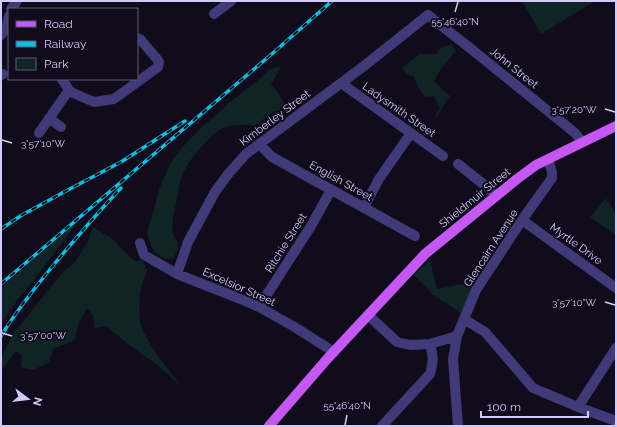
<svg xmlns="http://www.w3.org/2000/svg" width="617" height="427" viewBox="0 0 617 427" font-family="Raleway,sans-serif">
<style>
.green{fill:#102425}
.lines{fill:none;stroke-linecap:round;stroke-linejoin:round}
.minor{stroke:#413a78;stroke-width:10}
.major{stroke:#c558f5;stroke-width:10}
.rail-casing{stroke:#0ebfe4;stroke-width:3.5}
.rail{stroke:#100c1b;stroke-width:2;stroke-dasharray:6;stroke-linecap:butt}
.ticks{fill:none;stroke:#d3cafc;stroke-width:1.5}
.labels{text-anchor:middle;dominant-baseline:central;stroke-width:4;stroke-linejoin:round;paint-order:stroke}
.street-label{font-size:11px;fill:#d3cafc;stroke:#100c1b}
.ticks-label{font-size:10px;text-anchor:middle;fill:#d3cafc;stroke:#100c1b;stroke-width:4;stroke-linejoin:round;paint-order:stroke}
</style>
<rect width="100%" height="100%" fill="#100c1b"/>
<!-- green -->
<path class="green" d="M522,1H595L541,34Z
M451,45L456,50C449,61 439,69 434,81L450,96L434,120L440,107L434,96L425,97L417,85L414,77L407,74L402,68L420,54H436L441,47Z
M281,67L271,84L278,93L289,111H275L255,125H239L224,127L211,136L192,158L183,173L179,186L178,194L173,218L172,231L177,242L178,250L173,259H166L155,253L150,243L147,233L160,187L170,164L179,151L199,130L229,103L257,81L270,69Z
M606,198L616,214V235L590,217Z
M78,221L44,267L18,299L1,324V288Z
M93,227L114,240L122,249L135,261L142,260L147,270C145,276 142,282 141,288C139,298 138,315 141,325C149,348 167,367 181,386L157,365L128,344L106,326L94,328L93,315L87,308L78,324L75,340L53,349L49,362L33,370L21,367L22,355L16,351L1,371V357L14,333L61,274L76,261L88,241Z
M430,260L437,289L474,282L461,313L433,295L414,275Z"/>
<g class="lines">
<!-- minor -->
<path class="minor" d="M11,9L17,1
M214,14L231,1
M1,35L6,29L9,16
M1,75L3,74
M62,79L69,90L73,93L94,102L114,99L158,67L159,62L157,59L140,39L137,38
M341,83L443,156
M49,118L61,127
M39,133L69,90
M259,144L272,157L415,236
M458,164L497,195
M364,207L379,179L411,133
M522,220L616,288
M140,243L144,255L177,274L238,298L259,307L293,326L334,352
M177,274L188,242L215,192L229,173L246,154L364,66L428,15L470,48L564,124L575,133L582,142
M259,307L311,226L331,190
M368,315L397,342L410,345L430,344L457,336
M464,319L485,332L533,388L578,407L616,421
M578,407L616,348
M382,426L430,374C434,362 433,356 430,344
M458,426L453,359L457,336L476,290L522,220L552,178V172L548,160"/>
<!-- major -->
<path class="major" d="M269,426L328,358L425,254L517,179L536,165L616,126"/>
<defs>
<path id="rail" d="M1,229L22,215L64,192L121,162L185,121
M1,284L273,53L332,1
M1,336C17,310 37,285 56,262C77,237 98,212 121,188"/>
</defs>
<!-- rail casing -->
<use href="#rail" class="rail-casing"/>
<!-- rail -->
<use href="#rail" class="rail"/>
</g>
<!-- ticks -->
<path class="ticks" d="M455,12L458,2M605,109L615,112M2,140L12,143M605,302L615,305M2,333L12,336M345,425L347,415"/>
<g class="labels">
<!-- street labels -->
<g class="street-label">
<text transform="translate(514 68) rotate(39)">John Street</text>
<text transform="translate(399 110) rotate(35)">Ladysmith Street</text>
<text transform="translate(275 118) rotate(-37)">Kimberley Street</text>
<text transform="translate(341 181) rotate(29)">English Street</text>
<text transform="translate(475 198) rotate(-39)">Shieldmuir Street</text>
<text transform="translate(286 243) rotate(-58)">Ritchie Street</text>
<text transform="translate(576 244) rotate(36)">Myrtle Drive</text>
<text transform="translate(491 248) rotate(-57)">Glencairn Avenue</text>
<text transform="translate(239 287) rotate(24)">Excelsior Street</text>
</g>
</g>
<g class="ticks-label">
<text x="455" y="25">55°46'40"N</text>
<text x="574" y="113">3°57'20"W</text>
<text x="43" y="147">3°57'10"W</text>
<text x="574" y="306">3°57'10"W</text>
<text x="43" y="339">3°57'00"W</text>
<text x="347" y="409">55°46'40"N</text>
</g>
<!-- border -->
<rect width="617" height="427" fill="none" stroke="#d3cafc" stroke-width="4"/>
<!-- legend -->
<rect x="8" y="8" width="130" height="72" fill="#100c1b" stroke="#5e5875"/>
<rect x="16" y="21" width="20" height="6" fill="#c558f5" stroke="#5e5875"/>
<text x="44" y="28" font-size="12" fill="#d3cafc">Road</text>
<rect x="16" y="41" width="20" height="6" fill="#0ebfe4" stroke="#5e5875"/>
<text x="44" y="48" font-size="12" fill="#d3cafc">Railway</text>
<rect x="16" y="58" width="20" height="12" fill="#102425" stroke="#5e5875"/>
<text x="44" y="68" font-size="12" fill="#d3cafc">Park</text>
<!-- north arrow -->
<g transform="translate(28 399) rotate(105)" stroke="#100c1b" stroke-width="3" paint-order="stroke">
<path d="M0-3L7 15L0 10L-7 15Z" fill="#d3cafc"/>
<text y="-6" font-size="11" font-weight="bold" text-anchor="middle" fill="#d3cafc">N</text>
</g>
<!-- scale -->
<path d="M481 411v6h107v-6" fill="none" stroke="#d3cafc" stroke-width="2"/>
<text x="487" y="411" font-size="12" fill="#d3cafc" stroke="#100c1b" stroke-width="3" paint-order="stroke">100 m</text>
</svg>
